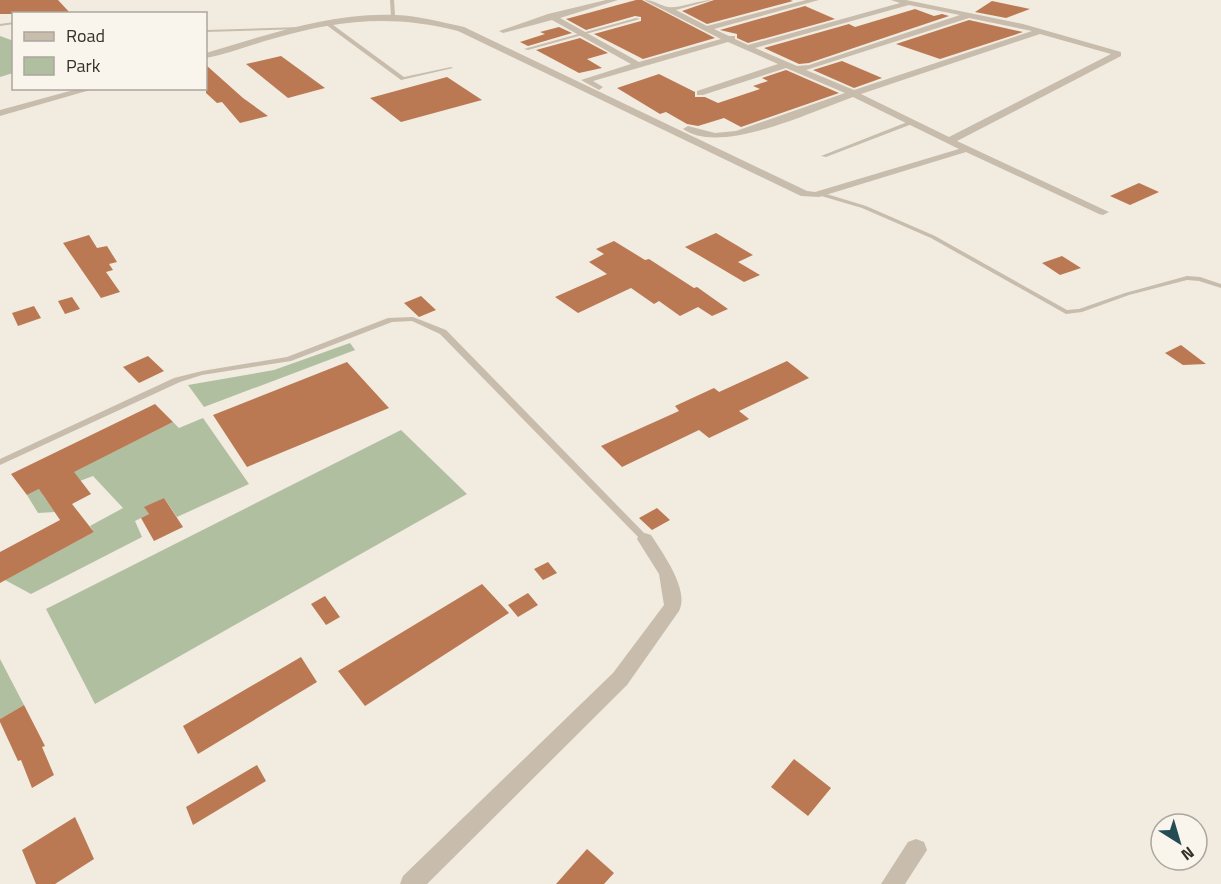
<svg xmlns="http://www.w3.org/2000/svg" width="1221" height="884" viewBox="0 0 1221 884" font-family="'Titillium Web',sans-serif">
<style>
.green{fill:#b1bfa1}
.building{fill:#bb7953}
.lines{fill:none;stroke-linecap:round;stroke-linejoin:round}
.lane{fill:#c8bcac;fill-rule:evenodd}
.street{fill:#c8bcac;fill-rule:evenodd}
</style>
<rect width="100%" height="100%" fill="#f1ebe0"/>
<!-- green -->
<path class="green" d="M0,36L14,41L13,73L0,77Z
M350,343L355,350L204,407L188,385L274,370Z
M203,418L249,484L177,517L164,498L145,508L149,514L135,521L142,537L31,594L5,580L94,532L90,526L123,508L93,476L43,495L55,512L38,513L27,495L173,422L179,428Z
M401,430L467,494L95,704L46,609Z
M0,659L24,705L0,719Z"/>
<!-- building -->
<path class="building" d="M0,0H58L71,14H0Z
M636,0H642L715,38L643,59L594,34L641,21V17L635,16L586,30L566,19Z
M714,0H790L793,1L707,24L682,11Z
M992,1L1030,9L1006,18L975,12Z
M805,6L835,19L748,43L737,38V34L720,30Z
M915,9L934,16L942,14L949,16L809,63L799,64L764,48L849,24L855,27Z
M969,20L1023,32L940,59L896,44Z
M559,27L572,33L528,46L520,42L545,34L540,32Z
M580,38L608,53L587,59L602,68L579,73L536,50Z
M281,56L325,88L288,98L246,64Z
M842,61L882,78L854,88L813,70Z
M206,65L243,98L268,116L240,123L222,102L217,103L206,93Z
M786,70L839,93L741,127L724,118L698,126L687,124L666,112L660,114L617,88L659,74L695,92V97H705L718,103L760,89L753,86L768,81L762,78Z
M447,77L482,100L401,122L370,98Z
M1139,183L1159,192L1130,205L1110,196Z
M716,233L753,255L738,262L760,275L744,282L685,247Z
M89,235L97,248L107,246L117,262L109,264L113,270L106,272L120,292L101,298L63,243Z
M614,241L645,260L649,259L694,288L697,287L728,309L712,316L698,307L680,316L659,301L654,304L631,288L578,313L555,297L607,274L589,262L604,254L596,249Z
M1062,256L1081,268L1060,275L1042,263Z
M421,296L436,310L419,317L404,303Z
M72,297L80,309L65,314L58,301Z
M34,306L41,318L18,326L12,313Z
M1181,345L1206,364L1183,365L1165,353Z
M148,356L164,371L139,383L123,367Z
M787,361L809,378L739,411L749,419L709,438L699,430L622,467L601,446L679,411L675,406L714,388L719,392Z
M347,362L389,408L247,467L213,415Z
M155,404L173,422L74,472L91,494L72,504L94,532L0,583V552L60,520L39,489L27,495L11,474Z
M164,498L183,527L154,541L141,518L149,514L144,507Z
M657,508L670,520L652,530L639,518Z
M548,562L557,573L543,580L534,569Z
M482,584L509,613L365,706L338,671Z
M528,593L538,605L518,617L508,605Z
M325,596L340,617L326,625L311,604Z
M301,657L317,682L198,754L183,726Z
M24,705L45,746L42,747L54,775L32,788L21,760L18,761L0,722V719Z
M794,759L831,788L808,816L771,787Z
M257,765L266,781L193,825L186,807Z
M75,817L94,859L55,884H36L22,850Z
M587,849L614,873L604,884H556Z"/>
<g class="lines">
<!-- lane -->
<path class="lane" d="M390,0H394L395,16L393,17L391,16Z
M636,18L640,19L528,50L524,49Z
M14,22V24L0,26V24Z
M325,22H329L404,77L451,67L453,68L401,80L325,24Z
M301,27H303V29L206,32V30Z
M910,121L913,123L912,124L826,157L821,156Z
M820,192L866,206L935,236L1067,310L1079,309L1125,293L1187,276L1200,277L1221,284V288L1199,281L1187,280L1129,295L1082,312L1066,314L931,238L862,208L818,195V193Z
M413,317L446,330L648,537L650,539L648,541H642L440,334L412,321L392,322L291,361L202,375L180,382L0,465V459L174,378L202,371L287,357L388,318Z"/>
<!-- street -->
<path class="street" d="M606,0H618L560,18L639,62L721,39L644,0C654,0 659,5 668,7C677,9 699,0 712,0L676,10L707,26L806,0H819L714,29L729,36H735V39L748,45L900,3L891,0H906L1023,24L1121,52V56L957,141L1109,212L1103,215L1099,214L966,152L819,197L801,196L458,31C392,14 337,20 272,39C250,45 228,54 206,58V53C267,35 331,12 396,15C419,16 441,22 464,27L807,191L815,192L959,149L853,97C813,111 720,156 683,129L688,126L715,133L736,131L845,93L786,68L703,95H697V91L778,64L728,42L593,81L603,87L599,90L581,80L631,64L552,20L503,33L499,31L548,14ZM909,5L960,15L809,65L797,66L755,48ZM969,18L1032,31L854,90L806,70ZM1040,34L1111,54L949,137L861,94Z
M81,88H97L0,116V110Z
M645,533L651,535C662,552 690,590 679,611L627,685L427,884H400L403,876L613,673L664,605L659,574L637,539L639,535Z
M916,839L924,842L927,850L905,884H881L908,842Z"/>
</g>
<!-- legend -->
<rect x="12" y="12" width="195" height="78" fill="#f9f4ec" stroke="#aba69e" stroke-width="1.5"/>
<rect x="24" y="32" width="30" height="9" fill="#c8bcac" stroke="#aba69e" stroke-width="1.5"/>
<text x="66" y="42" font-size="18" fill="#37302a">Road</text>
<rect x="24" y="57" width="30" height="18" fill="#b1bfa1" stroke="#aba69e" stroke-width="1.5"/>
<text x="66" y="72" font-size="18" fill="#37302a">Park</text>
<!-- north arrow -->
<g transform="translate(1179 842) rotate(143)"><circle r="28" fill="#f9f4ec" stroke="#aba69e" stroke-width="1.5"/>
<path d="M0-4.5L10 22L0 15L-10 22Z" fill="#234c55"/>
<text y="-9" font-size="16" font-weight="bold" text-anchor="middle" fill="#37302a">N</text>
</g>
</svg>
